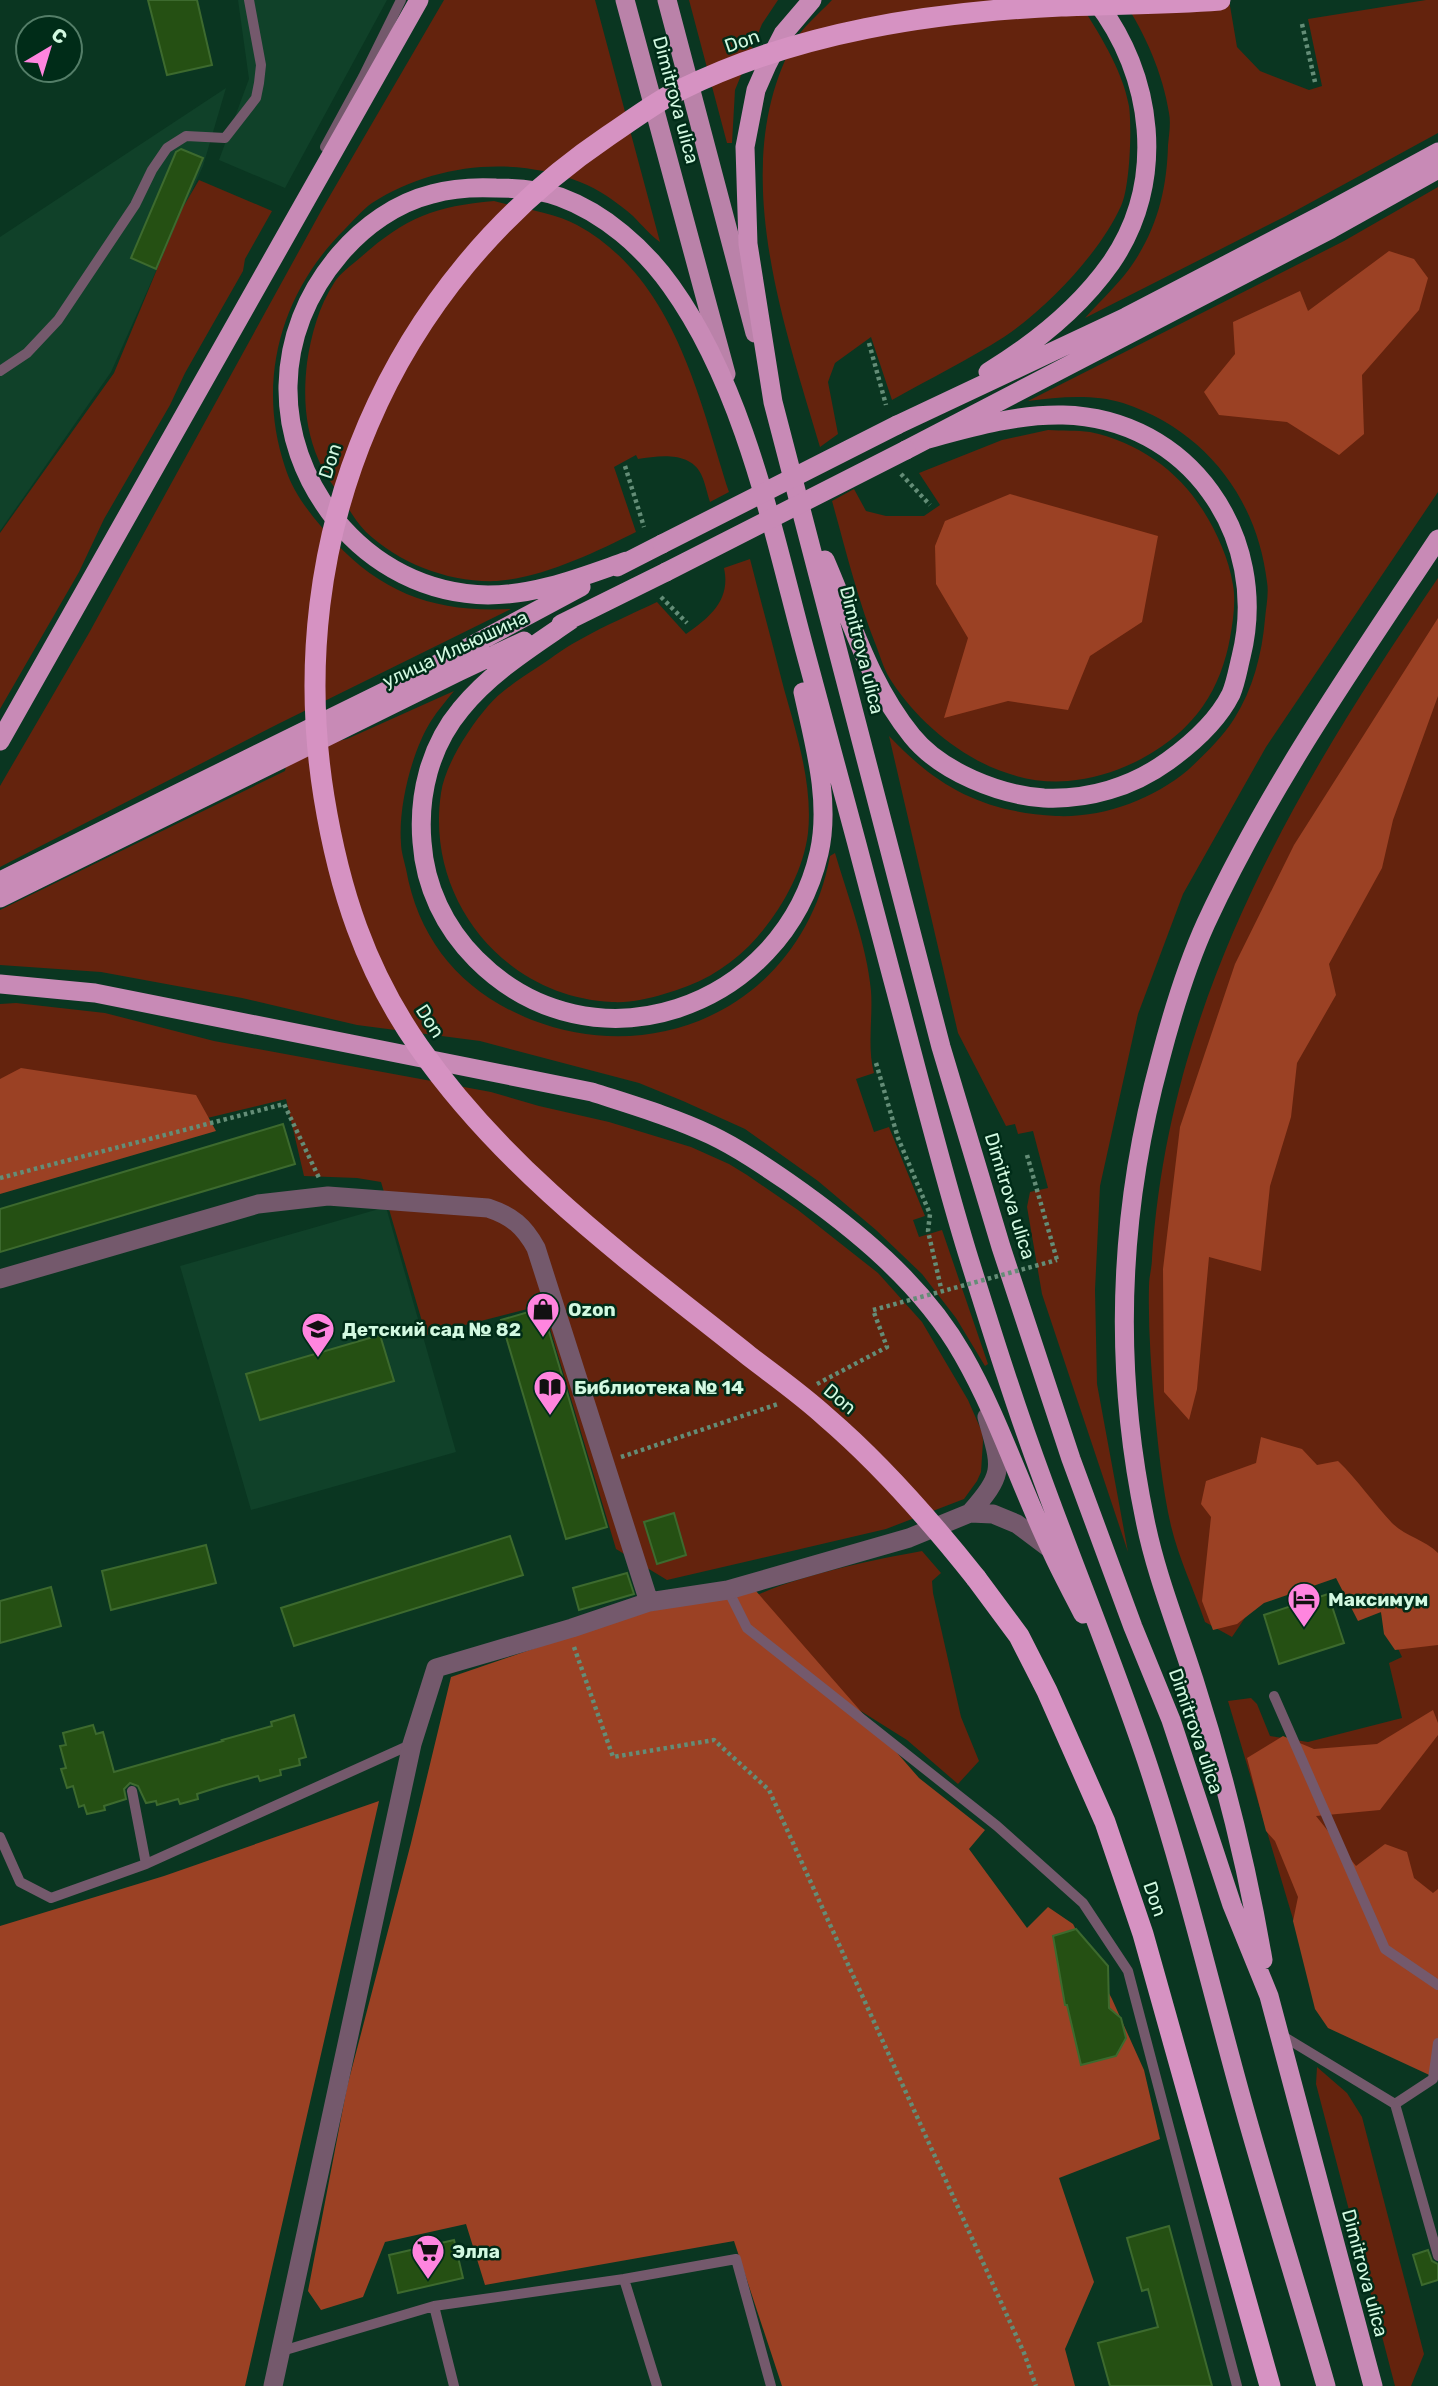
<svg xmlns="http://www.w3.org/2000/svg" width="1438" height="2386" viewBox="0 0 1438 2386" font-family="Rubik,sans-serif">
<style>
.built{fill:#104129}
.green{fill:#64230d}
.forest{fill:#9b4124}
.building{fill:#255013;stroke:#3d6a2e;stroke-width:2}
.lines{fill:none;stroke-linecap:round;stroke-linejoin:round}
.path{stroke:#648d77;stroke-width:4.5;stroke-dasharray:3.5 3.5;stroke-linecap:butt}
.service{stroke:#74596c;stroke-width:10}
.minor{stroke:#74596c;stroke-width:19}
.primary{stroke:#ba82a9;stroke-width:19}
.trunk{stroke:#c88ab6;stroke-width:19}
.motorway{stroke:#d692c2;stroke-width:21}
.path-bridge{stroke:#648d77;stroke-width:4.5;stroke-dasharray:3.5 3.5;stroke-linecap:butt}
.trunk-bridge{stroke:#c88ab6;stroke-width:19}
.motorway-bridge{stroke:#d692c2;stroke-width:21}
.labels{text-anchor:middle;dominant-baseline:central;stroke-width:5;stroke-linejoin:round;paint-order:stroke}
.street-label{font-size:19px;fill:#d2f9e1;stroke:#002c18}
.poi-label{font-size:19px;font-weight:bold;fill:#d2f9e1;stroke:#002c18;text-anchor:start}
</style>
<rect width="100%" height="100%" fill="#0a3621"/>
<!-- built -->
<path class="built" d="M238,0H387L285,188L219,160L249,79Z
M226,88L203,166L111,372L0,531V237Z
M386,1207L456,1452L251,1510L180,1266Z"/>
<!-- green -->
<path class="green" d="M444,0H595L660,242C650,235 642,225 633,216C618,203 599,189 580,182C512,155 433,164 372,203C362,210 353,221 345,229C281,292 256,381 285,467C294,496 315,520 335,542C384,595 439,613 511,609L278,724L0,867V786L89,633L321,211Z
M689,0H778L762,24L735,90L732,143H727Z
M832,0H1078C1098,32 1122,68 1129,106C1132,128 1130,187 1121,206C1100,253 1046,309 1004,337C968,360 929,379 892,400L871,337L835,363L828,382L838,434L820,447C784,324 727,167 793,44C801,28 820,13 832,0Z
M1123,0H1229L1237,47L1260,71L1309,90L1322,86L1308,19L1426,0H1438V133L1286,216L1085,318C1101,300 1121,282 1134,262C1158,226 1167,187 1168,145C1169,135 1171,123 1169,113C1163,74 1145,33 1123,0Z
M199,180L272,211L245,259L243,271L185,373L170,405L104,519L79,572L0,709V533L114,373L182,209Z
M1438,187V492L1266,747L1183,894L1138,1014L1100,1186L1095,1290L1097,1384L1128,1552L1042,1294L1027,1207L1030,1192L1048,1188L1033,1131L1018,1134L1015,1124L1006,1126L958,1033L889,736C938,788 984,812 1056,816C1103,818 1152,800 1188,770C1205,754 1221,739 1234,719C1253,689 1262,654 1265,619C1266,607 1269,594 1267,582C1257,498 1205,430 1123,403C1093,394 1059,397 1028,401L1344,241Z
M494,201C519,208 555,213 577,225C674,278 698,395 729,492L710,502C707,493 705,482 701,474C689,451 659,456 638,459L636,455L614,467L636,532C596,552 542,578 497,581C450,583 400,564 366,532C357,523 351,512 344,502C335,488 326,476 319,461C305,429 303,397 307,363C311,335 319,306 334,283C340,273 352,265 361,257C405,218 435,206 494,201Z
M1048,430C1062,431 1077,430 1090,432C1138,442 1179,471 1204,512C1217,533 1229,559 1233,585C1236,602 1233,621 1230,638C1226,661 1217,686 1203,706C1174,748 1118,777 1068,781C998,787 929,738 892,682C885,672 881,659 877,648C858,601 846,551 832,501L854,489L866,511L886,516H924L940,505L919,473L1002,440Z
M750,559C761,602 773,646 784,689C797,735 813,786 808,833C803,874 778,916 749,946C725,970 697,985 664,994C647,999 630,1003 612,1002C505,997 425,900 441,793C445,765 469,728 488,706C501,691 521,678 538,667C553,657 567,646 583,638C606,625 632,614 657,602L686,634C710,617 731,600 724,568Z
M1438,578V2038L1316,1996L1228,1701L1251,1698L1257,1704L1270,1736L1308,1742L1402,1718L1389,1663L1402,1657L1375,1601L1338,1572L1255,1603L1232,1637L1205,1622C1194,1590 1179,1559 1171,1526C1162,1487 1158,1444 1154,1404C1151,1365 1148,1325 1149,1286C1149,1277 1152,1267 1152,1258C1169,999 1295,788 1438,578Z
M454,691C446,701 438,710 431,721C412,751 398,807 401,843C401,851 404,860 406,869C419,942 463,993 532,1020C665,1071 804,998 830,856L835,853C848,897 867,946 871,991C873,1018 867,1047 874,1073L856,1079L874,1132L889,1127L925,1216L913,1220L919,1237L942,1230L988,1364L985,1366L956,1318L922,1274L876,1230L818,1181L745,1129L683,1101L639,1083L480,1041L357,1025L242,998L101,972L0,965V910L285,771L289,753L347,739Z
M16,1003L105,1013L214,1041L491,1092L539,1106L609,1122L691,1147L729,1164L747,1175L798,1210L878,1273L922,1322L968,1400L982,1432L983,1441L981,1472L977,1481L964,1499L886,1529L667,1580L616,1549L543,1305L426,1335L381,1182L357,1178L304,1176L286,1099L0,1168V1004Z
M922,1551L941,1573L932,1581L933,1593L961,1717L979,1761L958,1784L907,1740L848,1703L753,1597C799,1575 872,1560 922,1551Z
M1317,2067L1347,2093L1362,2117L1424,2354L1411,2386H1395L1316,2084Z"/>
<!-- forest -->
<path class="forest" d="M1389,251L1414,259L1428,278L1419,310L1362,375L1364,434L1339,455L1287,422L1219,415L1204,392L1235,354L1233,322L1300,291L1308,311Z
M1010,494L1158,536L1142,622L1090,656L1068,710L1008,701L944,718L968,638L936,584L935,546L945,521Z
M1438,618V696L1393,820L1382,868L1329,964L1336,995L1297,1063L1291,1117L1270,1186L1261,1271L1209,1257L1197,1389L1189,1420L1164,1392L1163,1269L1180,1127L1235,964L1294,845Z
M21,1068L196,1095L216,1131L0,1194V1079Z
M1261,1437L1302,1449L1317,1465L1338,1461C1358,1480 1373,1503 1392,1523C1405,1536 1425,1540 1438,1553V1645L1395,1650L1384,1634L1381,1612L1358,1621L1336,1578L1264,1603L1237,1624L1213,1630L1202,1601L1211,1517L1201,1504L1206,1481L1256,1463Z
M756,1591L919,1778L985,1830L969,1849L1027,1928L1048,1907L1073,1924L1112,1999L1144,2070L1160,2139L1059,2178L1094,2282L1065,2349L1075,2386H782L734,2241L485,2285L466,2224L385,2242L363,2297L321,2310L308,2291L347,2087L411,1843L451,1677L634,1614Z
M1433,1710L1438,1723V1735L1380,1810L1316,1816L1356,1866L1385,1844L1407,1852L1414,1878L1433,1893L1438,1889V2079L1328,2028L1315,2009L1293,1921L1298,1897L1275,1841L1266,1831L1247,1758L1283,1736L1314,1749L1377,1744Z
M379,1801L245,2386H0V1926L164,1876Z"/>
<!-- building -->
<path class="building" d="M148,0H197L212,65L167,75Z
M181,149L203,158L156,269L131,258L176,152Z
M283,1124L295,1164L0,1252V1209Z
M542,1308L607,1527L566,1539L501,1320Z
M380,1335L394,1381L260,1420L246,1374Z
M674,1513L686,1555L657,1564L644,1522Z
M510,1536L523,1575L294,1646L281,1608Z
M206,1545L216,1583L111,1610L102,1571Z
M627,1573L634,1594L579,1610L573,1588Z
M51,1587L61,1626L0,1643V1601Z
M1328,1594L1344,1643L1279,1664L1264,1615Z
M294,1715L306,1757L299,1759L300,1765L280,1770L281,1775L260,1781L258,1776L219,1787L197,1794L198,1799L180,1804L178,1799L157,1805L156,1801L146,1803L138,1786L130,1783L124,1789L126,1799L104,1806L105,1810L87,1814L84,1805L79,1807L73,1786L67,1788L61,1769L66,1768L60,1746L66,1745L63,1733L93,1725L96,1734L103,1732L114,1772L223,1741L222,1740L272,1726L271,1722Z
M1076,1929L1108,1966L1109,2008L1121,2018L1126,2038L1116,2056L1081,2065L1067,2005H1065L1053,1936Z
M1169,2226L1212,2386H1110L1098,2343L1158,2327L1148,2289L1142,2291L1127,2238Z
M454,2240L463,2278L398,2293L389,2255Z
M1428,2250L1432,2261L1438,2264V2280L1422,2285L1413,2255Z"/>
<g class="lines">
<!-- path -->
<path class="path" d="M1302,24L1315,82
M869,343L886,405
M625,466L644,527
M901,474L930,505
M661,597L687,623
M876,1063L898,1138L930,1214L928,1231L941,1288
M1027,1155L1057,1260
M0,1178L284,1104L320,1180
M817,1384L887,1347L873,1310
M621,1457L778,1404
M574,1647L613,1757L714,1740L769,1790L1024,2353L1036,2386"/>
<!-- service -->
<path class="service" d="M325,147L363,77L401,0
M0,371L27,353L58,320L135,205L152,170L167,148L186,136L225,138L256,98L259,83L261,65L249,0
M728,1590L747,1628L997,1826L1083,1903L1128,1971L1237,2386
M1274,1696L1385,1949L1438,1985
M132,1791L146,1864
M0,1837L20,1882L51,1898L146,1864L412,1744
M1281,2035L1395,2104L1438,2256
M1395,2104L1433,2079L1438,2043
M434,2306L624,2279
M282,2351L434,2306L454,2386
M657,2386L624,2279L736,2259L771,2386"/>
<!-- minor -->
<path class="minor" d="M0,1279L258,1204L328,1196L488,1208C512,1216 524,1226 536,1248L649,1602
M970,1513C1006,1472 1001,1468 987,1417
M273,2386L412,1744L436,1668L572,1628L649,1602L728,1590L909,1538L970,1513L993,1514L1017,1524L1049,1548"/>
<!-- primary -->
<path class="primary" d="M625,0L726,374
M667,0L755,333"/>
<!-- trunk -->
<path class="trunk" d="M812,0L783,34L767,65L756,90L745,147L748,244L773,402L941,1047L1001,1247L1071,1459L1133,1627L1171,1720L1232,1905L1269,1996L1373,2386
M988,372C1034,344 1080,307 1111,263C1167,182 1154,75 1095,0
M897,425L1126,317L1322,215L1438,152
M906,450L1331,229L1438,169
M825,560C852,622 869,683 912,736C941,772 1000,795 1044,798C1088,800 1132,787 1168,761C1193,743 1217,722 1231,694C1236,682 1238,669 1241,657C1271,537 1189,418 1063,415C1017,414 972,427 928,439
M627,561C581,577 537,595 488,595C427,594 373,566 335,519C271,438 272,333 340,254C364,226 396,203 432,194C453,188 475,187 496,188C516,188 541,190 560,197C604,213 644,248 671,286C747,392 774,538 808,662C836,766 864,869 891,973C916,1066 939,1160 967,1252C991,1329 1015,1406 1043,1481C1078,1577 1117,1671 1149,1768C1184,1875 1210,1984 1240,2093C1267,2191 1298,2288 1326,2386
M617,567L662,544
M571,620C532,647 491,672 461,709C430,746 418,795 422,842C425,887 445,928 476,959C592,1076 783,1009 819,853C831,801 814,743 803,692
M561,624L666,572
M0,741L419,0
M0,881L398,685L581,587
M0,898L458,672L524,641
M0,984L95,993L592,1092C632,1105 673,1117 711,1135C738,1148 763,1165 788,1182C855,1229 922,1283 963,1355C998,1416 1020,1485 1050,1548C1060,1571 1072,1592 1083,1614
M1263,1960C1247,1866 1223,1771 1194,1680C1177,1626 1156,1575 1145,1520C1113,1367 1119,1211 1160,1060C1172,1014 1186,967 1206,923C1269,787 1355,664 1438,539"/>
<!-- motorway -->
<path class="motorway" d="M976,1578L1019,1636L1047,1691L1105,1822L1143,1934L1270,2386"/>
<!-- path-bridge -->
<path class="path-bridge" d="M873,1310L1057,1260"/>
<!-- trunk-bridge -->
<path class="trunk-bridge" d="M662,544L897,425
M666,572L906,450"/>
<!-- motorway-bridge -->
<path class="motorway-bridge" d="M976,1578C930,1520 882,1465 826,1417C802,1395 775,1376 749,1356C631,1262 506,1172 419,1047C365,970 339,889 324,797C282,537 389,284 608,136C631,121 655,102 680,90C797,32 932,12 1061,6C1114,4 1167,4 1220,0"/>
</g>
<!-- icons -->
<defs>
<symbol id="shop-pin" viewBox="-11 -11 22 30"><path d="M0 17L-7.5 6A9.5 9.5 0 1 1 7.5 6Z" fill="#ff85df" stroke="#002c18"/><path d="M-5-2.5h2.3a2.7 3.5 0 0 1 5.4 0H5L5.5 6h-11ZM-1.5-2.5h3a1.5 2.3 0 0 0-3 0Z" fill="#111"/></symbol>
<symbol id="school-pin" viewBox="-11 -11 22 30"><path d="M0 17L-7.5 6A9.5 9.5 0 1 1 7.5 6Z" fill="#ff85df" stroke="#002c18"/><path d="M0-5L7-2L0 1L-7-2ZM-4 1L0 2.5L4 1V4Q0 6-4 4Z" fill="#111"/></symbol>
<symbol id="library-pin" viewBox="-11 -11 22 30"><path d="M0 17L-7.5 6A9.5 9.5 0 1 1 7.5 6Z" fill="#ff85df" stroke="#002c18"/><path d="M-6-4Q-3-5.5-.7-3.5V5Q-3 3-6 4ZM6-4Q3-5.5 .7-3.5V5Q3 3 6 4Z" fill="#111"/></symbol>
<symbol id="hotel-pin" viewBox="-11 -11 22 30"><path d="M0 17L-7.5 6A9.5 9.5 0 1 1 7.5 6Z" fill="#ff85df" stroke="#002c18"/><path d="M-6-4.5h1.5V1H6V5H4.5V3h-9V5H-6ZM-4 0a1.8 1.8 0 1 1 3.6 0ZM.5 0V-2.5h3Q6-2.5 6 0Z" fill="#111"/></symbol>
<symbol id="supermarket-pin" viewBox="-11 -11 22 30"><path d="M0 17L-7.5 6A9.5 9.5 0 1 1 7.5 6Z" fill="#ff85df" stroke="#002c18"/><path d="M-6-5.5h2.5l.6 2H6L4.5 2H-2.5L-4.4-4H-6ZM-1.5 3.2a1.3 1.3 0 1 0 .1 0ZM3 3.2a1.3 1.3 0 1 0 .1 0Z" fill="#111"/></symbol>
</defs>
<g fill-rule="evenodd">
<use href="#shop-pin" x="524" y="1290" width="38" height="52"/>
<use href="#school-pin" x="299" y="1310" width="38" height="52"/>
<use href="#library-pin" x="531" y="1368" width="38" height="52"/>
<use href="#hotel-pin" x="1285" y="1580" width="38" height="52"/>
<use href="#supermarket-pin" x="409" y="2232" width="38" height="52"/>
</g>
<g class="labels">
<!-- street labels -->
<g class="street-label">
<text transform="translate(742 41) rotate(-19)">Don</text>
<text transform="translate(676 100) rotate(75)">Dimitrova ulica</text>
<text transform="translate(330 461) rotate(-72)">Don</text>
<text transform="translate(455 649) rotate(-25)">улица Ильюшина</text>
<text transform="translate(862 650) rotate(76)">Dimitrova ulica</text>
<text transform="translate(430 1021) rotate(57)">Don</text>
<text transform="translate(1010 1196) rotate(73)">Dimitrova ulica</text>
<text transform="translate(840 1399) rotate(40)">Don</text>
<text transform="translate(1196 1731) rotate(71)">Dimitrova ulica</text>
<text transform="translate(1155 1899) rotate(71)">Don</text>
<text transform="translate(1365 2273) rotate(75)">Dimitrova ulica</text>
</g>
<!-- poi labels -->
<g class="poi-label">
<text x="568" y="1309">Ozon</text>
<text x="342" y="1329">Детский сад № 82</text>
<text x="574" y="1387">Библиотека № 14</text>
<text x="1328" y="1599">Максимум</text>
<text x="452" y="2251">Элла</text>
</g>
</g>
<!-- north arrow -->
<g transform="translate(49 49) rotate(38)"><circle r="33" fill="#002c18" stroke="#547e68" stroke-width="2"/>
<path d="M0-5L12 26L0 18L-12 26Z" fill="#ff85df"/>
<text y="-10" font-size="19" font-weight="bold" text-anchor="middle" fill="#d2f9e1">С</text>
</g>
</svg>
